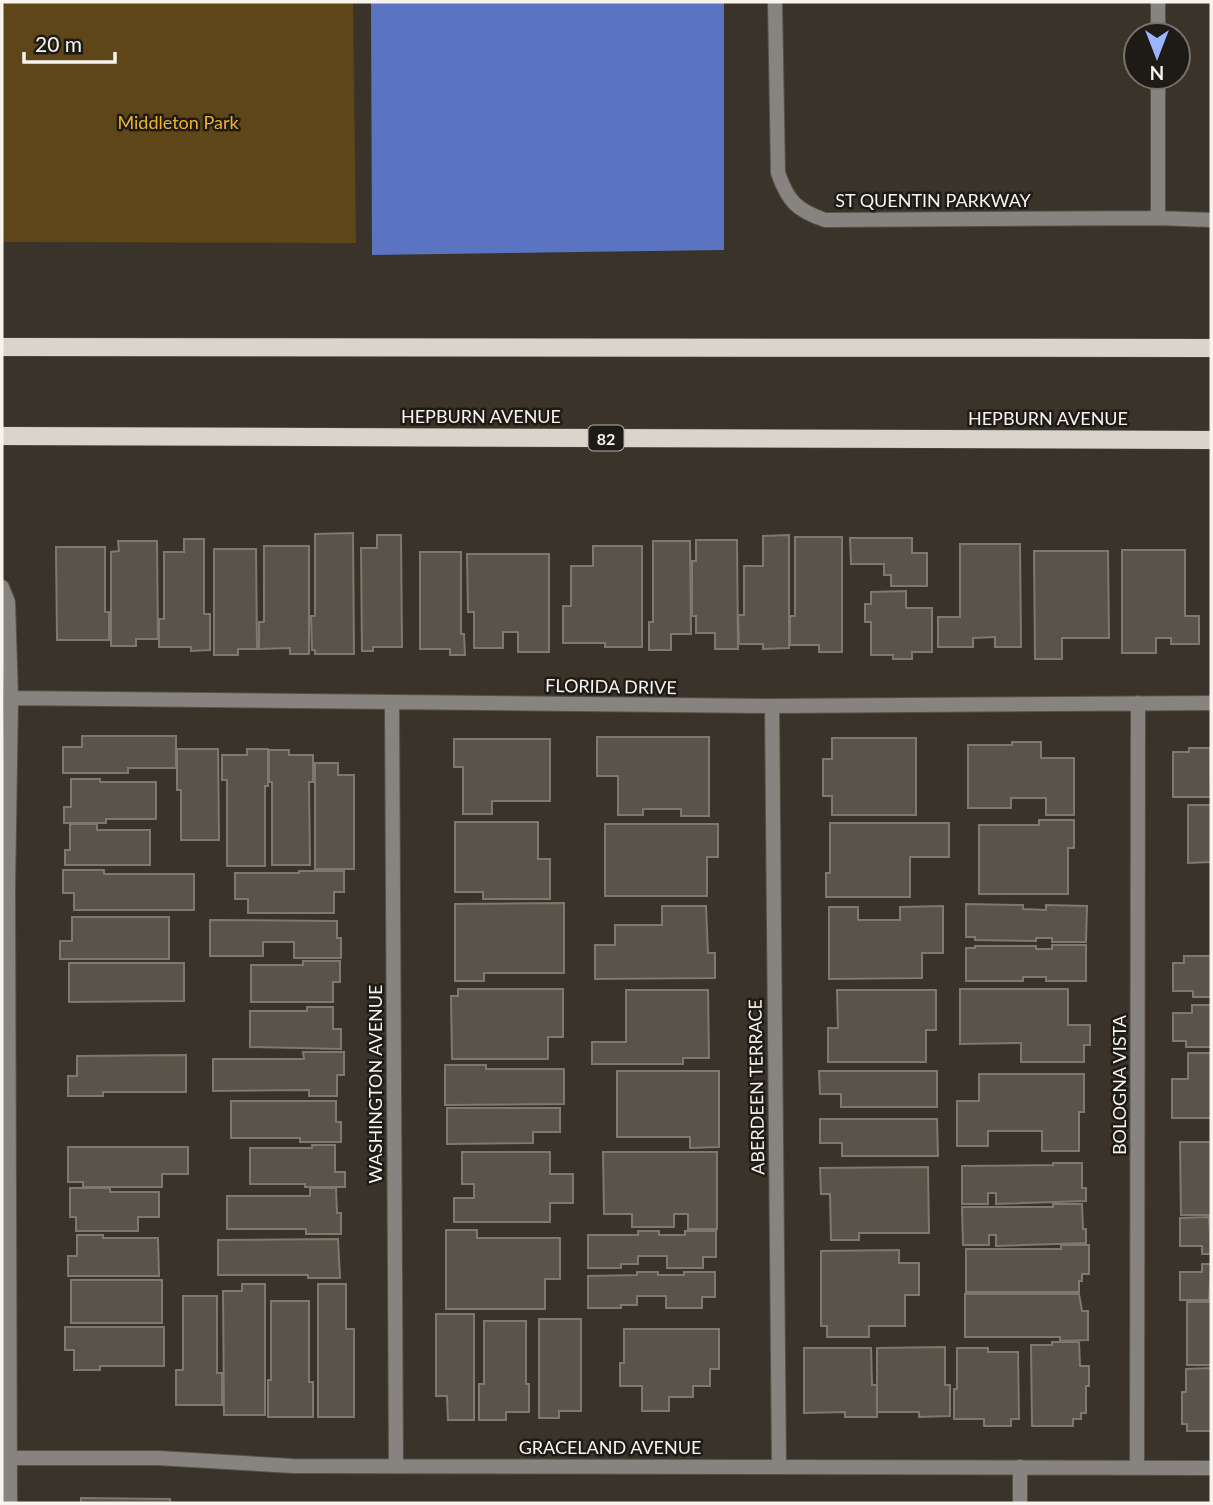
<svg xmlns="http://www.w3.org/2000/svg" width="1213" height="1505" viewBox="0 0 1213 1505" font-family="Lato,sans-serif">
<style>
.green{fill:#5e4619}
.water{fill:#5a74c1}
.building{fill:#595349;stroke:#7f786e;stroke-width:2}
.lines{fill:none;stroke-linecap:round;stroke-linejoin:round}
.minor-casing{stroke:#575249;stroke-width:16}
.primary-casing{stroke:#575249;stroke-width:19}
.minor{stroke:#87847f;stroke-width:14}
.primary{stroke:#dad4ca;stroke-width:18}
.labels{text-anchor:middle;dominant-baseline:central;stroke-width:5;stroke-linejoin:round;paint-order:stroke}
.shield{fill:#1e1b17;stroke:#b6b3ae;stroke-width:2}
.shield-label{font-size:16px;font-weight:bold;fill:#f7f4ee}
.park-label{font-size:18px;fill:#efb22f;stroke:#1e1b17}
.street-label{font-size:18px;fill:#f7f4ee;stroke:#1e1b17}
</style>
<rect width="100%" height="100%" fill="#393329"/>
<!-- green -->
<path class="green" d="M2,2H353L356,243L2,242Z"/>
<!-- water -->
<path class="water" d="M371,2H724V250L372,255Z"/>
<!-- building -->
<path class="building" d="M353,533L354,654H315V650H312L311,616H315V534Z
M377,535H401L402,647H373V651H362L361,548H377Z
M789,535V648L763,649V644H739L738,615H744V566H763V536Z
M795,537H842V652H819V645H790V616H795Z
M850,538H912V553H927V586H891V575H884V564H851Z
M184,539H204V614H210V650L191,651V647H159V619H164V552H184Z
M696,540H737L738,649H715V633H696V616H692V561H696Z
M118,541H157L158,639H136V646H111V552L119,551Z
M653,541H690L691,634H671V650H649V622H653Z
M960,544H1020L1021,647H995V637L973,638V647H938V617H960Z
M264,546H309V654H290V648L259,649V622H264Z
M593,546H642V647H605V643H563V606H571V566H593Z
M56,547H105V612H109V640H57Z
M214,549H256L257,649H238V655H214Z
M1122,550H1185V616H1199V644H1171V638H1156V653H1122Z
M1034,551H1108L1109,638H1062V659H1035Z
M420,552H461V634H464L465,655H450V649H420Z
M467,554H549V652H518V632H503V648H474V612H468Z
M906,591V608H932V652H912V659H893V655H871V622H865V604H871V592Z
M82,736H176V768H128V773H63V747H82Z
M597,737H709V816H681V809H643V815H618V776H597Z
M832,738H916V815H832V796H823V759H832Z
M454,739H550V801H492V814H463V767H454Z
M1012,742H1041V758H1074V815H1046V798H1011V808H968V745H1012Z
M1189,748H1210L1211,797H1173V752H1189Z
M177,749H218L219,840H181V790H177Z
M247,749H268V786H265V866H227V780H222V755H247Z
M269,750H289V755H313V782H309L310,865H272V782H269Z
M315,763H338V775H354V869H315Z
M71,779H100V782H156V819H106V823H64V807H71Z
M1188,805H1211V862L1188,863Z
M1039,820H1074V848H1068V894H979V825H1039Z
M455,822H538V859H550V899H483V892H455Z
M830,823H949V857H910V897H826V873H830Z
M70,824H97V830H150V865H65V850H70Z
M605,824H718V857H707V896H605Z
M63,870H104V874H194V910H74V893H63Z
M299,871H344V892H334V913H248V899H235V873H299Z
M564,903V973H484V981H455V904Z
M966,904L1023,905V909L1046,910V905L1087,906L1086,942H1052V938H1036V941L975,940V937H966Z
M662,906H706L708,953H715V978L595,979V945H615V925H662Z
M943,906V953H922V978L829,979V907H858V920H900V907Z
M72,917H169V959H60V941H72Z
M210,920L337,921V938H341V958H294V942H263V956H210Z
M1052,945H1086V981H1046V977H1023V981H966V948H975V946H1036V949H1052Z
M1184,956H1211V997H1193V991H1173V963H1184Z
M303,961H340V982H333V1002H251V965H303Z
M69,963H184V1001L69,1002Z
M458,989H563V1037H548V1059H452L451,996H458Z
M960,989H1068V1025H1090V1045H1084V1062H1021V1043L960,1044Z
M626,990H708L709,1058H683V1064H592V1042H626Z
M837,990H936V1030H926V1062H828V1028H838Z
M1192,1005H1211V1047H1186V1041H1173V1013H1192Z
M307,1007H333V1029H341V1049L250,1047V1011H307Z
M303,1052H344V1075H337V1096H309V1090L213,1091V1059H304Z
M1188,1053H1211V1118H1172V1079H1188Z
M186,1055V1092H103V1096H68V1076H77V1056Z
M445,1065H486V1069H564V1104L445,1105Z
M617,1071H719V1147L690,1148V1137H617Z
M819,1071H937V1107H841V1094H820Z
M979,1074H1084V1112H1079V1151H1042V1131H988V1146H957V1101H979Z
M231,1101H336V1122H341V1142H300V1138H231Z
M447,1108H560V1132H533V1143L447,1144Z
M820,1119H937L938,1156H842V1143H820Z
M1180,1142H1211V1215H1181Z
M312,1145H335V1172H345V1187H305V1184H250V1148H312Z
M68,1147H188V1174H162V1187H83V1182H68Z
M462,1152H550V1174H573V1203H550V1222H454V1198H474V1184H462Z
M603,1152H717V1229H688V1214H674V1227H632V1214H604Z
M1053,1163H1082V1188H1086V1201L996,1204V1193H988V1204H962V1166L1053,1165Z
M928,1167L929,1233H859V1240H831L830,1194H821L820,1168Z
M70,1188H110V1192H159V1217H138V1231H76V1217H70Z
M310,1188H336L337,1213H341V1234H306V1229H227V1196H310Z
M1053,1204H1082L1083,1229H1086V1243L996,1246V1235H989V1245H963L962,1207H1053Z
M1209,1217L1211,1254H1202V1246H1180V1218Z
M446,1230H477V1238H560V1279H545V1309H446Z
M638,1231H659V1235H685V1231H716V1257H703V1268H667V1256H638V1264H621V1268H588V1235H638Z
M77,1235H103V1238H158L159,1276H68V1256H77Z
M338,1239L340,1278H308V1275H218V1240Z
M1061,1245H1089V1274H1082V1281H1079V1292H966V1249H1061Z
M899,1250V1263H919V1295H905V1326H869V1337H827V1326H821V1251Z
M1202,1264H1211L1209,1300H1180V1272H1202Z
M637,1272H658V1275H684V1272H715V1297H702V1308H666V1296H637V1305H621V1308H588V1276L637,1275Z
M71,1280H162V1323H71Z
M242,1284H265V1415H224L223,1291H242Z
M318,1284H346V1329H354V1417H318Z
M965,1294H1079L1082,1311H1088V1340L1060,1341V1337H965Z
M183,1296H217V1373H222V1405H176V1370H183Z
M271,1301H309V1382H313V1417H268V1380H271Z
M1187,1302H1211V1365H1187Z
M436,1314H474V1420H448L447,1396H436Z
M539,1319H581V1411H559V1418H539Z
M484,1321H526V1384H529V1412H506V1420H479V1384H484Z
M65,1327H164V1366H100V1370H74V1350H65Z
M624,1329H719V1369H710V1386H693V1397H669V1411H642V1386H620V1363H624Z
M1052,1342H1079L1080,1366H1089V1386H1086V1413H1081V1419H1073V1426H1032L1031,1345H1052Z
M945,1347V1385H950V1416L919,1417V1412H877V1348Z
M804,1348H871L872,1385H877V1417H845V1412L804,1413Z
M957,1348H988V1352H1018L1019,1419H1011V1426H984V1419H954V1389H957Z
M1211,1368V1431H1187V1424H1182V1392H1186V1369Z
M81,1498L170,1499V1503H81Z"/>
<g class="lines">
<defs>
<path id="minor" d="M775,2L778,173C788,201 796,210 825,220L1158,218
M1158,2V35
M1158,77V218L1211,220
M2,587L8,602L11,698L8,889L10,1503
M11,698L772,706L1211,703
M392,703L396,1466
M772,706L779,1467
M2,1458H158L293,1466L1211,1468
M1137,1468L1138,703
M1020,1503V1467"/>
<path id="primary" d="M2,347L1211,348
M2,436L1211,440"/>
</defs>
<!-- minor casing -->
<use href="#minor" class="minor-casing"/>
<!-- primary casing -->
<use href="#primary" class="primary-casing"/>
<!-- minor -->
<use href="#minor" class="minor"/>
<!-- primary -->
<use href="#primary" class="primary"/>
</g>
<g class="labels">
<!-- shield labels -->
<rect class="shield" x="588.5" y="425.5" width="35" height="25" rx="5"/>
<g class="shield-label">
<text x="606" y="438">82</text>
</g>
<!-- park labels -->
<g class="park-label">
<text x="178" y="122">Middleton Park</text>
</g>
<!-- street labels -->
<g class="street-label">
<text x="933" y="200">ST QUENTIN PARKWAY</text>
<text x="481" y="416">HEPBURN AVENUE</text>
<text x="1048" y="418">HEPBURN AVENUE</text>
<text transform="translate(611 686) rotate(1)">FLORIDA DRIVE</text>
<text transform="translate(375 1084) rotate(-90)">WASHINGTON AVENUE</text>
<text transform="translate(1119 1085) rotate(-90)">BOLOGNA VISTA</text>
<text transform="translate(756 1087) rotate(-91)">ABERDEEN TERRACE</text>
<text x="610" y="1447">GRACELAND AVENUE</text>
</g>
</g>
<!-- border -->
<rect width="1213" height="1505" fill="none" stroke="#f7f4ee" stroke-width="7"/>
<!-- north arrow -->
<g transform="translate(1157 56) rotate(180)"><circle r="33" fill="#1e1b17" stroke="#75726d" stroke-width="2"/>
<path d="M0-5L12 26L0 18L-12 26Z" fill="#9ab5fd"/>
<text y="-10" font-size="19" font-weight="bold" text-anchor="middle" fill="#f7f4ee">N</text>
</g>
<!-- scale -->
<path d="M24 52v10h91v-10" fill="none" stroke="#f7f4ee" stroke-width="3.5"/>
<text x="35" y="52" font-size="21" fill="#f7f4ee" stroke="#1e1b17" stroke-width="5" paint-order="stroke">20 m</text>
</svg>
